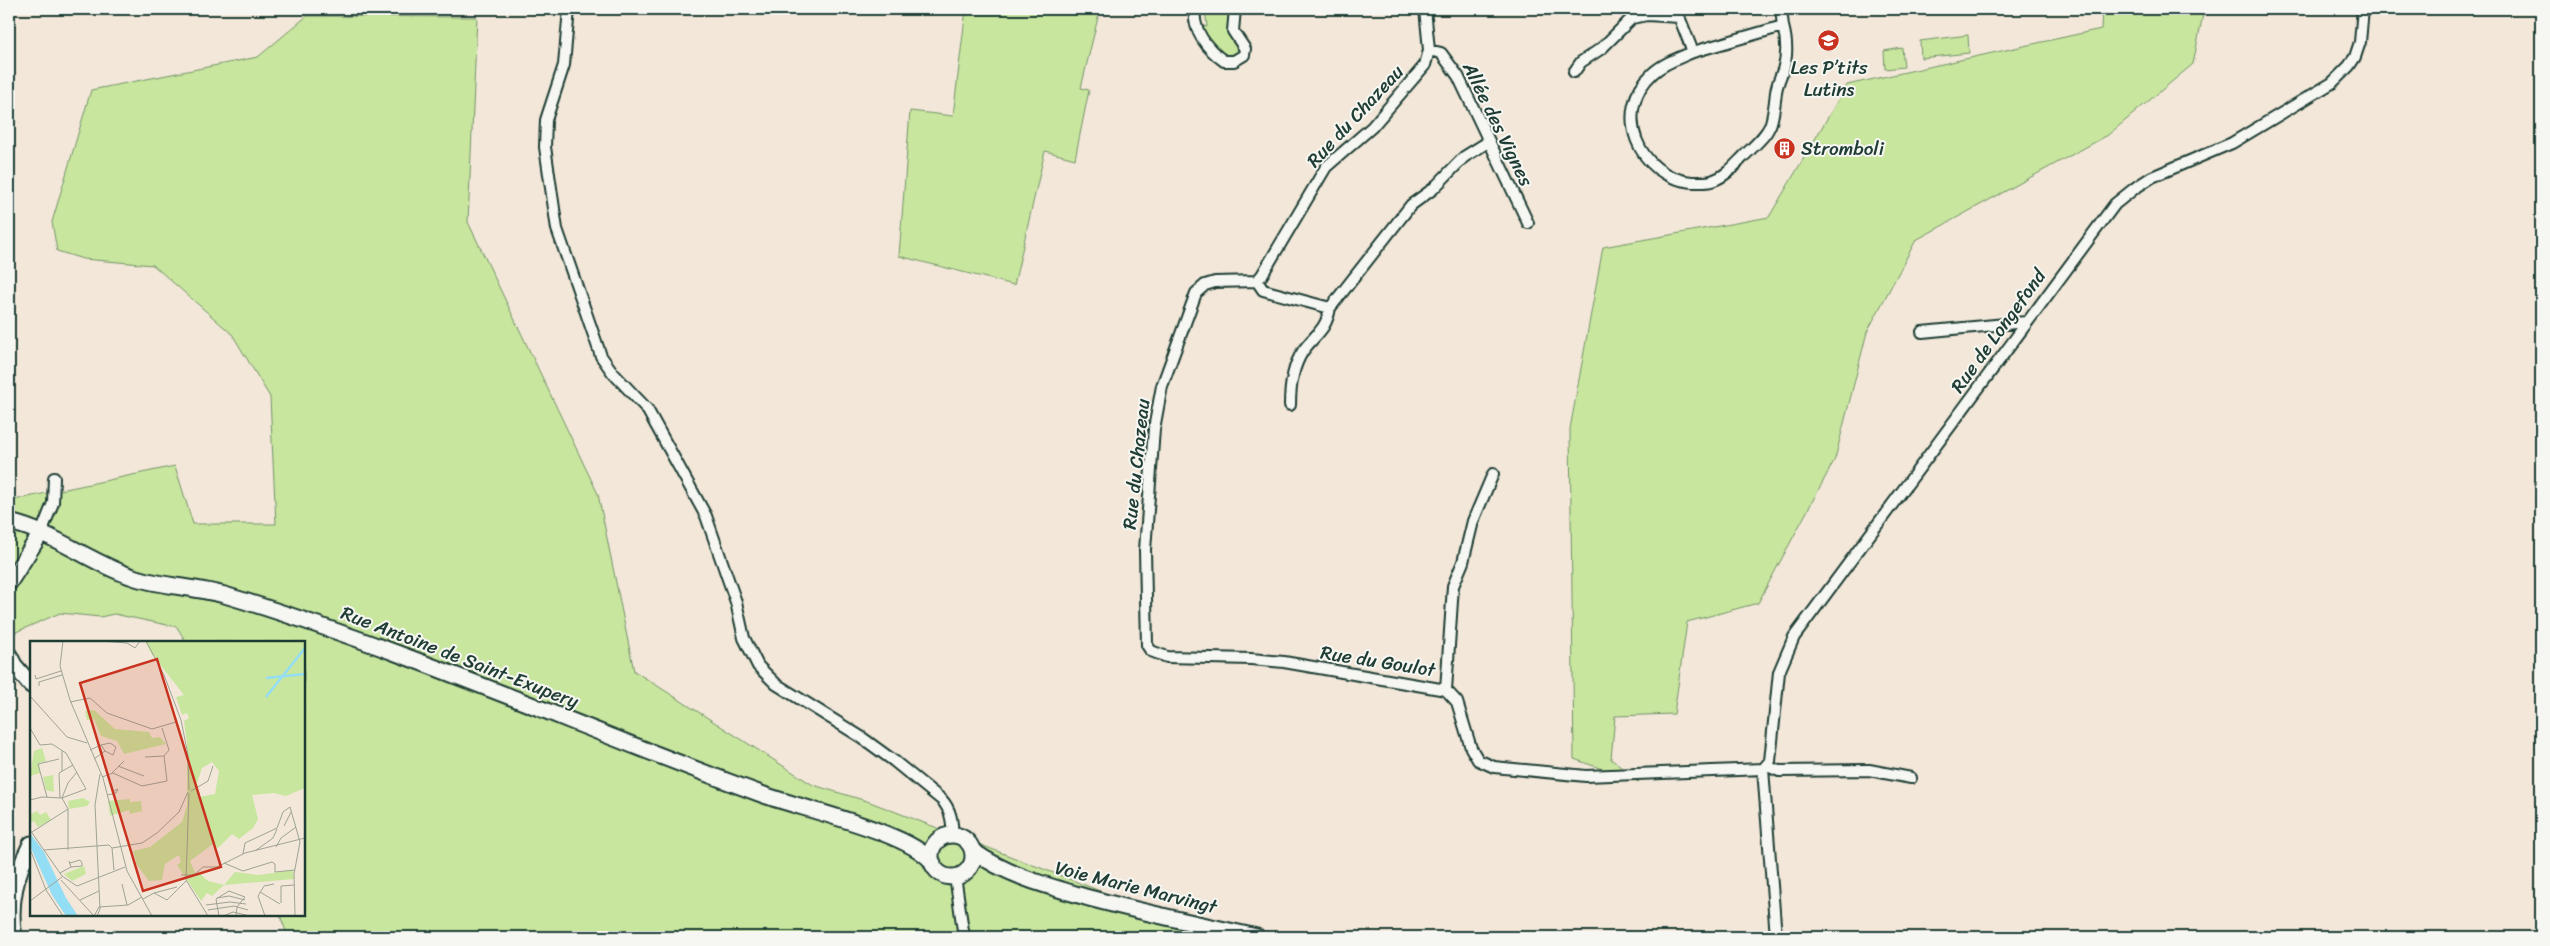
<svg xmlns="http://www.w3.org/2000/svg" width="2550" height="946" viewBox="0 0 2550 946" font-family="Sriracha,sans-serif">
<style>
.green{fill:#c8e69e;stroke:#749269}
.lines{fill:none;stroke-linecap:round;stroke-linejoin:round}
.street-casing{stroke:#1f3d34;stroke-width:14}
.secondary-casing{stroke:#1f3d34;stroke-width:19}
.street{stroke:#f6f6f2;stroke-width:10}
.secondary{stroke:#f6f6f2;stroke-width:15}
.labels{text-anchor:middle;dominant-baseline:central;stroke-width:4;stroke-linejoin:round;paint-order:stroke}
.poi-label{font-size:19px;fill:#1f3d34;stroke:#f6f6f2}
.street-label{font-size:19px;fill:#1f3d34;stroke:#f6f6f2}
.inset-river{fill:none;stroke:#93ddf5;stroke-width:2.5}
.inset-road{fill:none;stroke:#9ea396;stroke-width:1}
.view{fill:#c8321e;fill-opacity:0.15;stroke:#c8321e;stroke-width:2.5}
.inset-edge{fill:none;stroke:#1f3d34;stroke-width:2.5}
</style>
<rect width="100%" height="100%" fill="#f2e7d8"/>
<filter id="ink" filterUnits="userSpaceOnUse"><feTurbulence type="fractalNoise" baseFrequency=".02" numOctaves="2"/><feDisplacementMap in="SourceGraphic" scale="10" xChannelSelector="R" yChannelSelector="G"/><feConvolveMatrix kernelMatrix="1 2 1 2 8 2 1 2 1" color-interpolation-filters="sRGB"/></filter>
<g filter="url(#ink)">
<!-- green -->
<path class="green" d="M966,9H1100L1081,88L1089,90L1075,159L1045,151L1014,285L899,256L910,111L953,116Z
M1205,9H1232L1239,49L1236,56C1216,57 1208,41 1199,25L1207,27Z
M2102,9H2204L2193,64L2108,135L1916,240L1867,332L1835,459L1758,603L1687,622L1674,714L1615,716L1611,759L1639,782L1574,759L1570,429L1603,247L1769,217L1847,85L2101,29Z
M307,16L477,17L468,222L598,494L634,671L813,785L870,802L1219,937H288L280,915H304V642H186L177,627L114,614L100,617L60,613L9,635V501L175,466L193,524H276L270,397L232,334L153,265L83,259L57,251L52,222L91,90L258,57Z
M1968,35L1969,53L1921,58L1920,41Z
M1902,48L1904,67L1885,69L1884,51Z"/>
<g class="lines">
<defs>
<path id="street" d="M569,9L564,65L546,120L545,147L557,229L601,356L613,373L647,409L706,516L736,602L744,638L758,666L776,684L861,737L894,761L942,800C951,810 952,821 953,835
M1195,9C1192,30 1207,49 1224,61H1234L1244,55L1245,49L1233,31L1235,9
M1425,9L1429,50L1425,65L1372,127L1326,167L1262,275L1257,281L1215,282L1205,285L1196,293L1162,386L1154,429L1145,550L1147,645L1151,651L1167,657L1251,659L1284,662L1446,690L1457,702L1471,748L1478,760L1494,767L1586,776L1763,769
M1676,9L1693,52L1783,26L1781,9
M1429,50L1441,53L1458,76L1528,223
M1693,52C1679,58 1664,63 1653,73C1611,111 1638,177 1692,182C1699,182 1708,183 1714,180C1726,176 1735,165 1744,156C1771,129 1772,131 1776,92C1777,84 1780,78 1783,70C1788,55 1787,41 1783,26
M1574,72L1581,62L1602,48L1632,18L1647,15L1679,17
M1257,281L1263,290L1330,308
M1922,332L2026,322
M1290,405C1290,388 1293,366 1303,351C1315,334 1326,331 1330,308L1411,205L1433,189L1464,157L1488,142
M41,533L53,503L54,478
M1446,690L1453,586L1463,562L1473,521L1493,474
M1767,766L1779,771L1869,770L1911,778
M1763,769L1770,761L1779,672L1794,637L2115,204L2135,188L2152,177L2232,143L2332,83L2349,66L2355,57L2360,42L2363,9
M1763,769L1776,937
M955,876L964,937"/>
<path id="secondary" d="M9,522C54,532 91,564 136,578C166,587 198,587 228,596C411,651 585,730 764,795C803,809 912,833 933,863
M9,583L41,533
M9,655L14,665L31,685
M931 856a21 21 0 1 1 42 0a21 21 0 1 1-42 0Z
M973,851C1008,876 1048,886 1089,898C1145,913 1201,925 1257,937
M14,937C8,903 16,874 31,844"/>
</defs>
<!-- street casing -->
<use href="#street" class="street-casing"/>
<!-- secondary casing -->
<use href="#secondary" class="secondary-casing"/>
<!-- street -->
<use href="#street" class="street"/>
<!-- secondary -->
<use href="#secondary" class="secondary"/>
</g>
</g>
<!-- icons -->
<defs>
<symbol id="school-disc" viewBox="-11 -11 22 22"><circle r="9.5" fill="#c8321e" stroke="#f6f6f2"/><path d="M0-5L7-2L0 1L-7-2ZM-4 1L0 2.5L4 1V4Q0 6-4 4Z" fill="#fff"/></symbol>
<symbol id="building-disc" viewBox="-11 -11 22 22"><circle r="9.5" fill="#c8321e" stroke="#f6f6f2"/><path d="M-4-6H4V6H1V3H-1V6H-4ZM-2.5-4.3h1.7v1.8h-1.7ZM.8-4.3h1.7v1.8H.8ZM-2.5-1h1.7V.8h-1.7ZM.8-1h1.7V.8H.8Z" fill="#fff"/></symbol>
</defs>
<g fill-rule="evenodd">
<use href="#school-disc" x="1816" y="28" width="25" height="25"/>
<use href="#building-disc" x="1772" y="136" width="25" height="25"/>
</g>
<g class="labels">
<!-- poi labels -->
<g class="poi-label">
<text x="1829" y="67">Les P’tits<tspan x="1829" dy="22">Lutins</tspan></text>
<text x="1801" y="148" text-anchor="start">Stromboli</text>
</g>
<!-- street labels -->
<g class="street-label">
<text transform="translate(1355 116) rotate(-47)">Rue du Chazeau</text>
<text transform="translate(1498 124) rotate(64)">Allée des Vignes</text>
<text transform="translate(1998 331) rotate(-54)">Rue de Longefond</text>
<text transform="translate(1136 464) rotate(-84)">Rue du Chazeau</text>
<text transform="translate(460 657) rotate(21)">Rue Antoine de Saint-Exupery</text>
<text transform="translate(1378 661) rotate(9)">Rue du Goulot</text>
<text transform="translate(1136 887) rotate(14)">Voie Marie Marvingt</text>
</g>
</g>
<!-- overview -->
<g transform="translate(30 641)">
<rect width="275" height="275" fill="#f2e7d8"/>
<path d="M115,0H275V147L256,155L244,152L222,154L228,178L223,187L209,198L202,193L188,207L183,203L160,220L166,234L169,232L178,240L194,244L182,255L177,252L171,260L147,224L151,221L149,214L135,223L132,239L119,240L107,224L103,210L120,206L152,181L157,164V102L154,80L159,77L157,72L152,74L146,56L154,54L121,12ZM182,121L189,130L185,153L170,156L167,142L172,127ZM64,69L85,88L119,91L122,97L130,96L136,103L94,113L87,100L71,95L64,78L57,79L55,70ZM12,107L16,120L9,122L10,132L0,135L4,110ZM23,134L24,151L16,149L13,136ZM53,157L60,161L57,165L39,168L38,160ZM100,158V161L111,160L112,170L100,173L99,169L80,175L78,160ZM7,170L10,174L16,171L21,179L8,186L4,180L0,182L1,173ZM54,225L56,233L42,240L34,233ZM263,229L264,238L194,244L205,231L229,234Z" fill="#c8e69e" fill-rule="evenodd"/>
<path d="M0,192L14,211L36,257L48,275H36L22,254L0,205Z" fill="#93ddf5"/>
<path class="inset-river" d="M236,37L275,33M236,56L275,7"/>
<path class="inset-road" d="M33,0L30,25L40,59L73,137L97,230L122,275M71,0L97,2L105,7L110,0M116,0L134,34L151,79L158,114L159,149M5,34L6,38L31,30M9,45V41L32,34M0,55L37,96L57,102M40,61L60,57L77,72L122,88L146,81M0,87L10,104L22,103L36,112L56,148L32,157L12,156L0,159M71,104L80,102L86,106L83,114L75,110M60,109L71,104L75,110L64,118M115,116L134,115M88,125L114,135M32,130V110M82,132L94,120M72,136L83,132L112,145L137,140L134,115L139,109L132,87M275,141V157M161,150L178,140L183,125M159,152L156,239L178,275M77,154L86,152L88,148L82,151M17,156L8,123L29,118M30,157L29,132L43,124M254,185L261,171M0,189L32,235L47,245L95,226M2,191L38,168M246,206L251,197L266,186M82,207L112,202L127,192L149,171L158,151M82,207L84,229M0,208L16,249L33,275M14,209L79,204L82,207M38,209V168L32,157L38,142L47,131M225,210L243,197L247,188M213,213L215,202L247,187L253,171L260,166L270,201L264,233L265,275M40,222L50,219L52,222V225L41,226M194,222L213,230L242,221L245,223V231L265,229M30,232L41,226L39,220M151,234H164L173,226H187L215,212L275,197M31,239L64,275M92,243L97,264M230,251L250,263M124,252L147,246M187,257L199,255L215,259M113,258L124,252L137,259L156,240M50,259L69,250M0,260L32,236M251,262V245L265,244M176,264L200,261L216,263M178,269L204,265L218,269M64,275L69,266L98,264L112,256M67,275L70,268L65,164L70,133M189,275L186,258L199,250L215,256L207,266L206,275M193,275L203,271L220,275M235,275L228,255L234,245L244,243"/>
<path class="view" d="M127,18L191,226L113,250L50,42Z"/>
<rect width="275" height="275" class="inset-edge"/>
</g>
<!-- margin -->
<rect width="2550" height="946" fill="none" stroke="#f6f6f2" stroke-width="30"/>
<rect x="15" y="15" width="2520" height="916" fill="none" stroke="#1f3d34" stroke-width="2" filter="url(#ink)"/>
</svg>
